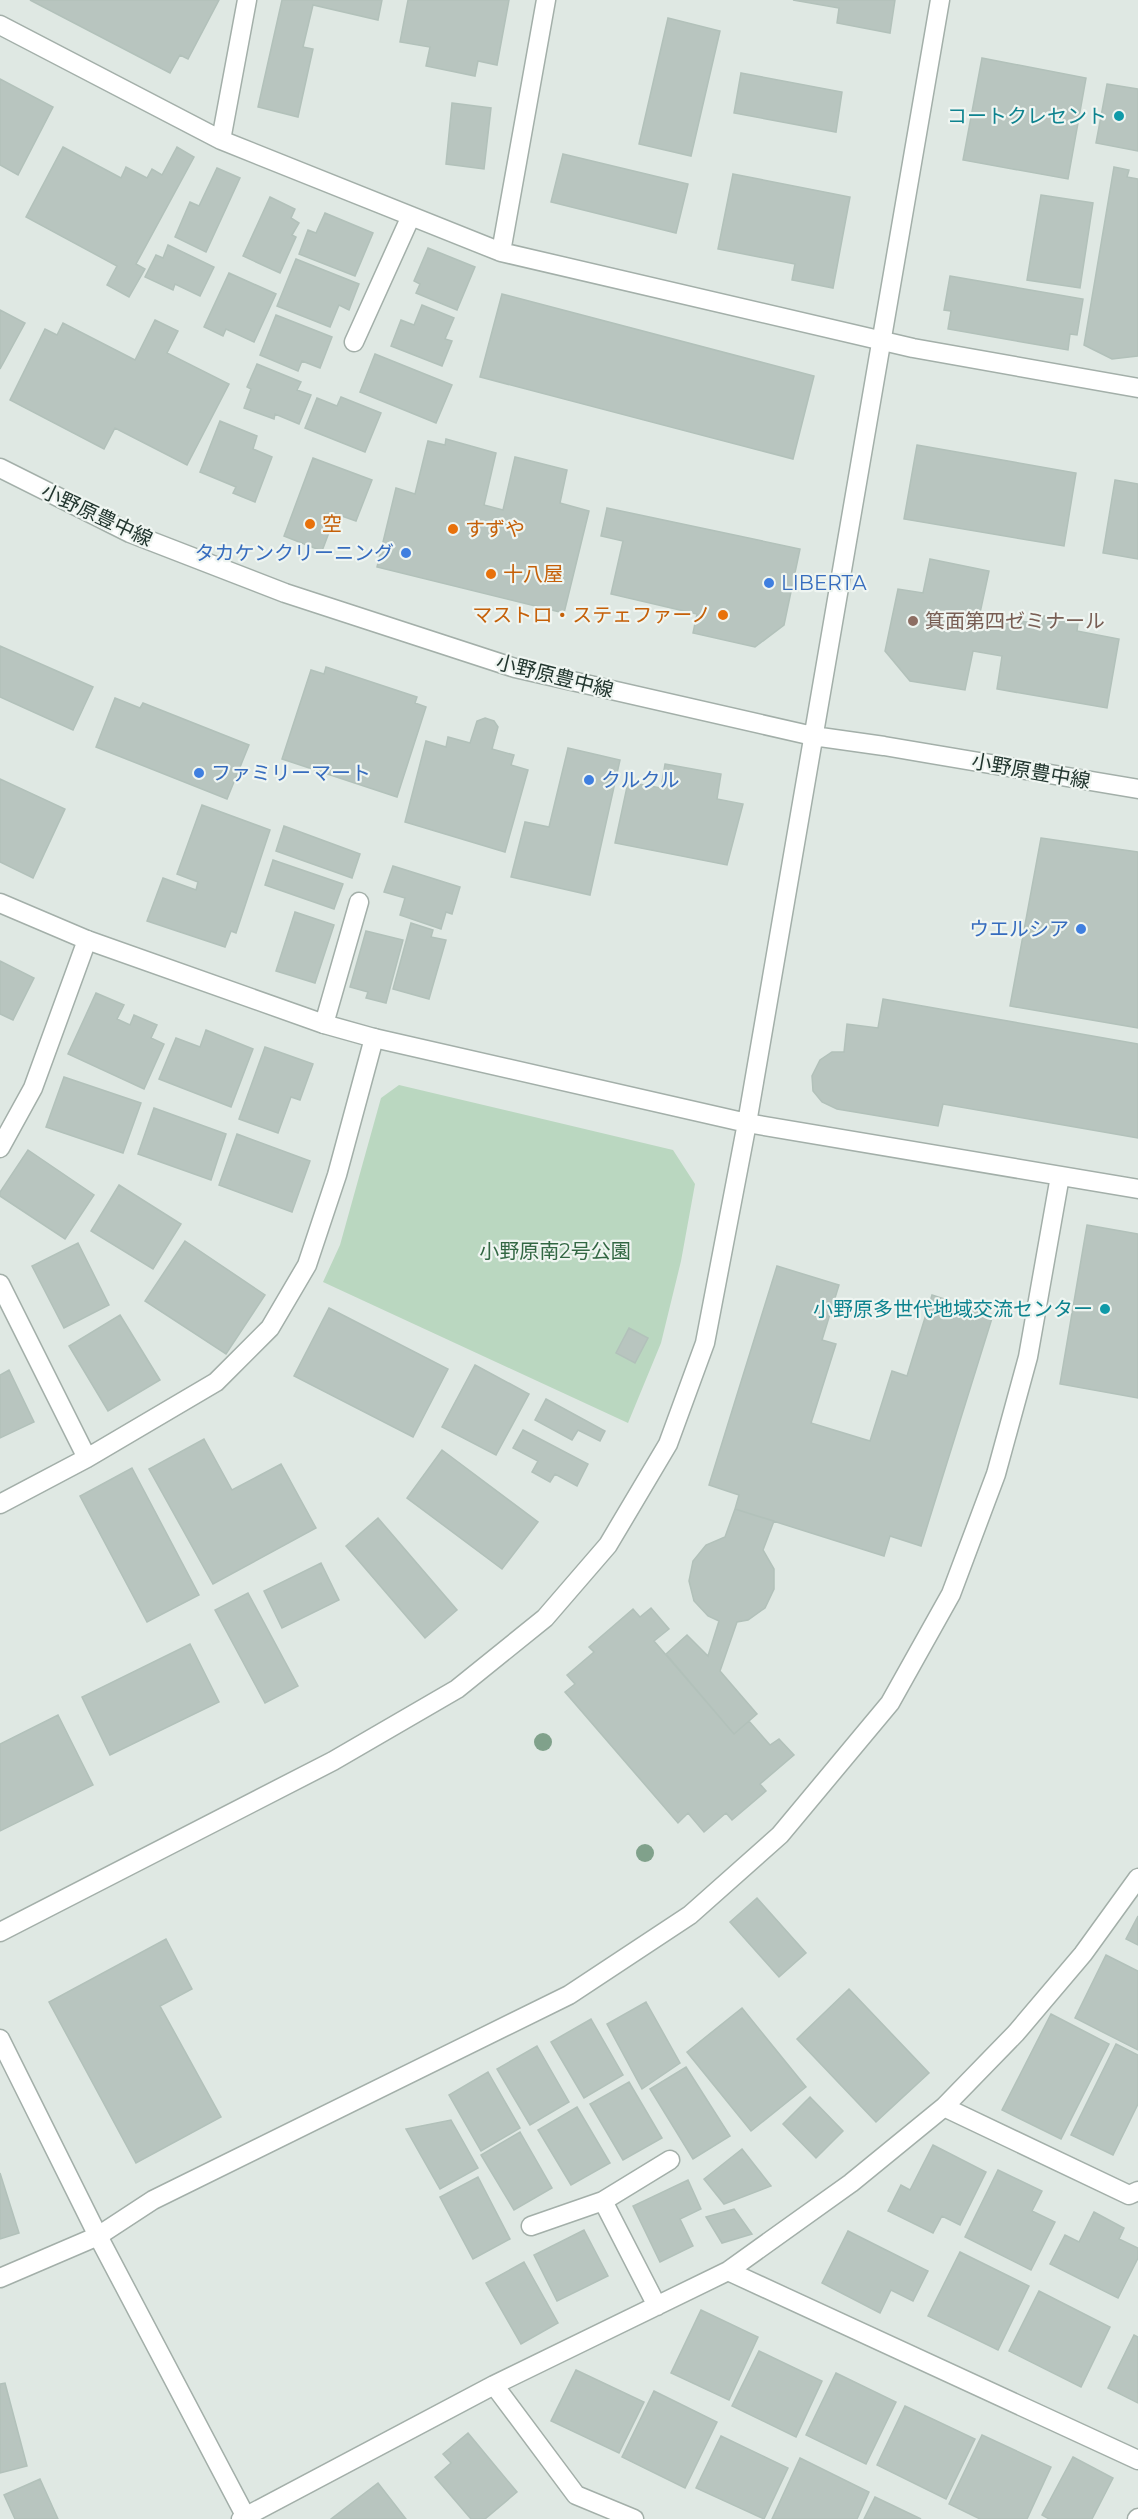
<svg xmlns="http://www.w3.org/2000/svg" width="1138" height="2519" viewBox="0 0 1138 2519" font-family="Montserrat,'Noto Sans JP',sans-serif">
<style>
.green{fill:#bad7c0}
.building{fill:#b8c5bf;stroke:#b2c1ba;stroke-width:1.5}
.lines{fill:none;stroke-linecap:round;stroke-linejoin:round}
.minor-casing{stroke:#a3afa9;stroke-width:21}
.tertiary-casing{stroke:#a3afa9;stroke-width:21}
.minor{stroke:#fff;stroke-width:18}
.tertiary{stroke:#fff;stroke-width:18}
.tree{fill:#80a18b}
.culture-dot{fill:#0f9aa8;stroke:#eff5f1;stroke-width:2}
.food-dot{fill:#e8710a;stroke:#eff5f1;stroke-width:2}
.shop-dot{fill:#3f7fe0;stroke:#eff5f1;stroke-width:2}
.education-dot{fill:#8d6e63;stroke:#eff5f1;stroke-width:2}
.labels{text-anchor:middle;dominant-baseline:central;stroke-width:4.5;stroke-linejoin:round;paint-order:stroke}
.culture-label{font-size:20px;fill:#0d838f;stroke:#eff5f1;text-anchor:end}
.street-label{font-size:20px;fill:#22362f;stroke:#eff5f1}
.food-label{font-size:20px;fill:#c56008;stroke:#eff5f1;text-anchor:start}
.shop-label{font-size:20px;fill:#366cbe;stroke:#eff5f1;text-anchor:start}
.education-label{font-size:20px;fill:#785e54;stroke:#eff5f1;text-anchor:start}
.park-label{font-size:20px;fill:#326743;stroke:#eff5f1}
</style>
<rect width="100%" height="100%" fill="#dfe8e3"/>
<!-- green -->
<path class="green" d="M399,1085L673,1150L695,1184L681,1261L661,1343L628,1423L323,1282L340,1245L381,1098Z"/>
<!-- building -->
<path class="building" d="M30,0H219L188,59L180,55L170,73Z
M282,0H382L378,20L313,5L303,47L313,49L298,117L258,107Z
M408,0H509L497,65L478,61L475,76L426,66L430,47L400,42Z
M793,0H895L890,33L837,23L839,8Z
M668,18L720,31L691,156L639,144Z
M982,58L1086,78L1068,179L963,160Z
M741,73L842,92L836,132L734,113Z
M0,79L53,107L18,175L0,165Z
M1107,84L1138,89V151L1096,143Z
M452,103L491,108L484,169L446,164Z
M63,147L121,178L126,167L147,178L152,169L162,175L177,147L194,157L136,264L145,269L129,297L107,285L117,266L26,217Z
M563,154L688,184L676,233L551,202Z
M1114,167L1129,170L1127,177L1138,179V356L1112,359L1084,345Z
M217,168L240,178L206,252L175,237L190,202L199,206Z
M733,174L850,197L833,288L792,280L795,264L718,249Z
M1041,195L1093,203L1080,288L1027,280Z
M270,197L295,209L291,218L299,223L292,235L296,237L280,273L243,256Z
M325,213L373,233L355,276L299,254L308,230L316,233Z
M168,245L214,267L200,296L175,284L173,290L145,277L156,255L163,258Z
M428,248L475,267L457,310L416,293L420,284L414,281Z
M296,259L359,284L349,310L339,305L330,327L277,306Z
M229,273L276,294L254,342L226,329L223,336L204,327Z
M950,276L1083,299L1077,335L1070,334L1068,350L948,329L951,311L944,310Z
M502,294L814,376L793,459L480,377Z
M422,305L454,318L445,339L452,341L442,366L391,346L401,320L414,325Z
M0,310L25,323L0,369Z
M276,315L332,337L320,368L302,361L298,371L260,355Z
M155,320L178,331L167,353L229,384L187,465L115,428L104,449L10,400L45,329L57,335L63,323L135,360Z
M375,354L452,385L436,423L360,392Z
M257,364L301,382L297,390L311,395L299,424L275,414L274,419L244,408L251,389L247,387Z
M341,397L381,413L365,452L305,428L317,398L337,406Z
M220,421L257,436L253,449L272,457L255,502L233,493L236,487L200,472Z
M446,439L496,453L484,505L503,510L515,457L567,470L560,503L589,511L564,613L377,567L396,488L415,494L428,441L445,445Z
M917,445L1076,473L1064,546L904,519Z
M313,458L372,480L356,521L336,514L322,551L284,536Z
M1115,480L1138,484V559L1103,553Z
M607,508L800,549L784,625L755,647L693,633L697,614L611,594L623,541L601,536Z
M930,559L989,571L980,613L1037,624L1039,615L1078,623L1077,631L1119,639L1107,708L997,689L1002,656L973,651L965,690L910,681L885,651L898,589L923,593Z
M0,646L93,687L73,730L0,697Z
M326,667L417,697L415,703L426,707L397,797L282,759L311,670L324,674Z
M115,698L140,708L143,703L249,745L227,799L96,747Z
M485,718L494,721L498,727L492,749L514,755L511,765L528,770L505,852L405,822L426,741L446,747L448,737L470,743L477,721Z
M568,748L620,760L590,895L511,877L525,822L549,827Z
M665,764L721,774L717,799L743,804L727,865L615,843L628,782L661,788Z
M0,779L65,809L33,878L0,862Z
M202,805L270,830L236,933L231,931L225,947L147,921L163,878L196,890L198,882L177,874Z
M284,826L360,854L352,878L276,851Z
M1041,838L1138,852V1028L1010,1006Z
M273,860L343,884L334,909L265,885Z
M393,866L460,887L452,914L446,912L441,929L400,915L405,898L384,892Z
M295,912L334,925L315,983L276,971Z
M411,923L433,930L431,937L446,940L429,999L393,989Z
M366,931L403,940L386,1003L366,998L368,992L350,987Z
M0,961L34,978L13,1020L0,1014Z
M96,993L124,1005L117,1019L130,1025L134,1015L157,1025L151,1038L164,1044L144,1089L68,1054Z
M883,999L1138,1044V1138L943,1104L938,1126L837,1109L822,1102L813,1091L812,1076L820,1060L832,1052H844L847,1024L878,1028Z
M206,1030L253,1049L231,1107L159,1079L176,1038L200,1047Z
M265,1047L313,1064L300,1100L291,1097L278,1133L239,1119Z
M64,1077L141,1103L123,1153L46,1127Z
M154,1108L226,1134L211,1180L138,1154Z
M237,1134L310,1161L292,1212L219,1185Z
M28,1150L94,1195L65,1239L0,1196V1192Z
M119,1185L181,1224L153,1269L91,1231Z
M1087,1225L1138,1234V1398L1060,1384Z
M185,1241L265,1295L226,1354L145,1301Z
M78,1243L109,1305L64,1328L32,1266Z
M777,1266L839,1285L822,1340L836,1344L811,1423L870,1441L892,1371L907,1376L932,1295L993,1315L921,1546L890,1536L884,1556L735,1509L739,1495L709,1485Z
M329,1308L448,1369L413,1437L294,1376Z
M120,1315L160,1380L108,1411L69,1346Z
M629,1328L648,1338L635,1363L616,1353Z
M475,1365L529,1394L496,1455L442,1427Z
M9,1370L34,1422L0,1438V1375Z
M546,1399L605,1431L600,1441L578,1430L572,1440L535,1420Z
M523,1430L588,1464L577,1486L555,1474L550,1482L532,1472L538,1461L513,1448Z
M204,1439L232,1490L281,1464L316,1528L213,1584L149,1469Z
M442,1450L538,1522L502,1569L407,1498Z
M132,1468L199,1595L147,1622L80,1496Z
M735,1509L774,1521L763,1550L774,1569V1589L765,1608L748,1620L737,1622L720,1671L757,1714L734,1734L666,1654L687,1635L708,1656L719,1621L708,1616L694,1601L689,1581L693,1561L706,1545L725,1537Z
M378,1518L457,1610L425,1638L346,1546Z
M321,1563L339,1600L282,1628L264,1591Z
M248,1593L298,1686L265,1703L215,1610Z
M651,1608L669,1629L654,1641L734,1734L749,1721L770,1745L779,1739L794,1755L760,1784L766,1791L732,1820L726,1813L704,1832L688,1813L678,1823L565,1692L575,1684L567,1675L594,1652L589,1647L633,1609L640,1617Z
M190,1644L219,1702L110,1755L82,1697Z
M58,1715L93,1785L0,1831V1744Z
M757,1898L806,1953L779,1977L730,1922Z
M1138,1916V1945L1126,1939Z
M166,1939L192,1989L160,2006L221,2117L136,2163L49,2002Z
M1106,1955L1138,1971V2050L1075,2018Z
M849,1989L929,2073L876,2122L797,2039Z
M646,2002L680,2063L642,2089L607,2024Z
M742,2008L806,2087L751,2131L687,2052Z
M1051,2014L1109,2044L1061,2139L1002,2110Z
M591,2019L623,2075L584,2098L551,2042Z
M1116,2044L1138,2055V2104L1113,2155L1071,2135Z
M537,2046L569,2102L530,2125L497,2069Z
M686,2067L730,2136L693,2159L650,2089Z
M488,2072L520,2128L481,2151L449,2095Z
M629,2082L662,2138L623,2160L590,2104Z
M810,2097L843,2131L816,2158L783,2124Z
M577,2107L610,2163L571,2185L538,2130Z
M451,2120L478,2168L440,2189L406,2129Z
M520,2132L552,2188L514,2210L481,2155Z
M933,2145L986,2172L960,2225L942,2216L933,2233L888,2211L901,2185L910,2190Z
M742,2149L771,2186L724,2204L704,2179Z
M998,2170L1042,2191L1032,2211L1055,2222L1031,2270L965,2237Z
M0,2173L19,2233L0,2239Z
M478,2177L510,2239L473,2259L440,2197Z
M688,2180L701,2209L680,2219L693,2246L660,2262L633,2206Z
M734,2209L752,2234L722,2243L706,2217Z
M1094,2212L1124,2228L1119,2239L1138,2248V2258L1118,2298L1050,2264L1065,2235L1079,2242Z
M584,2230L608,2276L557,2301L534,2255Z
M848,2231L928,2271L913,2301L891,2290L880,2313L822,2283Z
M960,2252L1029,2286L998,2350L928,2316Z
M524,2262L558,2323L521,2344L486,2283Z
M1039,2291L1110,2327L1081,2387L1009,2351Z
M701,2310L758,2337L729,2400L671,2373Z
M1134,2335L1138,2337V2403L1108,2388Z
M759,2351L822,2381L796,2437L732,2406Z
M576,2370L644,2402L619,2453L551,2421Z
M836,2373L896,2402L866,2464L806,2435Z
M5,2383L27,2466L0,2473V2384Z
M654,2391L717,2422L685,2488L622,2457Z
M905,2406L975,2439L946,2499L877,2465Z
M468,2433L517,2492L485,2519H471L435,2477L451,2463L443,2454Z
M982,2435L1051,2467L1027,2519H980L949,2504Z
M721,2436L788,2468L764,2519L696,2488Z
M1073,2457L1113,2478L1092,2519H1049L1042,2515Z
M800,2458L869,2492L857,2519H772Z
M40,2479L58,2519H15L4,2495Z
M378,2483L406,2519H331Z
M875,2497L921,2519H864Z"/>
<g class="lines">
<defs>
<path id="minor" d="M0,25L221,140L501,252L913,348L1138,388
M221,140L247,0
M501,252L546,0
M354,342L411,216
M324,1024L359,902
M747,1123L1138,1189
M0,1148L33,1088L87,940
M0,1284L87,1458
M0,1504L87,1458L216,1382L270,1328L307,1265L337,1175L374,1038
M944,2107L1129,2195L1138,2191
M603,2201L657,2306
M531,2226L603,2201L670,2160
M728,2271L1138,2460
M0,2278L98,2236L153,2200L569,1995L690,1915L780,1835L890,1703L951,1594L996,1474L1028,1357L1060,1176
M494,2385L576,2495L634,2519
M241,2519L494,2385L728,2271L851,2183L944,2107L1016,2033L1083,1954L1138,1878
M1137,2519L1138,2518"/>
<path id="tertiary" d="M0,468L130,533L285,593L515,668L813,736L884,746L1138,789
M0,903L87,940L324,1024L374,1038L747,1123
M0,1932L333,1761L457,1689L545,1618L608,1545L668,1444L705,1343L747,1123L940,0
M0,2039L98,2236L247,2519"/>
</defs>
<!-- minor casing -->
<use href="#minor" class="minor-casing"/>
<!-- tertiary casing -->
<use href="#tertiary" class="tertiary-casing"/>
<!-- minor -->
<use href="#minor" class="minor"/>
<!-- tertiary -->
<use href="#tertiary" class="tertiary"/>
</g>
<!-- trees -->
<g class="tree">
<circle cx="543" cy="1742" r="9"/>
<circle cx="645" cy="1853" r="9"/>
</g>
<!-- markers -->
<g class="culture-dot">
<circle cx="1119" cy="116" r="6"/>
<circle cx="1105" cy="1309" r="6"/>
</g>
<g class="food-dot">
<circle cx="310" cy="524" r="6"/>
<circle cx="453" cy="529" r="6"/>
<circle cx="491" cy="574" r="6"/>
<circle cx="723" cy="615" r="6"/>
</g>
<g class="shop-dot">
<circle cx="406" cy="553" r="6"/>
<circle cx="769" cy="583" r="6"/>
<circle cx="199" cy="773" r="6"/>
<circle cx="589" cy="780" r="6"/>
<circle cx="1081" cy="929" r="6"/>
</g>
<circle class="education-dot" cx="913" cy="621" r="6"/>
<g class="labels">
<!-- culture labels -->
<g class="culture-label">
<text x="1107" y="116">コートクレセント</text>
<text x="1093" y="1309">小野原多世代地域交流センター</text>
</g>
<!-- street labels -->
<g class="street-label">
<text transform="translate(97 515) rotate(25)">小野原豊中線</text>
<text transform="translate(555 676) rotate(14)">小野原豊中線</text>
<text transform="translate(1031 771) rotate(10)">小野原豊中線</text>
</g>
<!-- food labels -->
<g class="food-label">
<text x="322" y="524">空</text>
<text x="465" y="529">すずや</text>
<text x="503" y="574">十八屋</text>
<text x="711" y="615" text-anchor="end">マストロ・ステェファーノ</text>
</g>
<!-- shop labels -->
<g class="shop-label">
<text x="394" y="553" text-anchor="end">タカケンクリーニング</text>
<text x="781" y="583">LIBERTA</text>
<text x="211" y="773">ファミリーマート</text>
<text x="601" y="780">クルクル</text>
<text x="1069" y="929" text-anchor="end">ウエルシア</text>
</g>
<!-- education labels -->
<g class="education-label">
<text x="925" y="621">箕面第四ゼミナール</text>
</g>
<!-- park labels -->
<g class="park-label">
<text x="555" y="1251">小野原南2号公園</text>
</g>
</g>
</svg>
